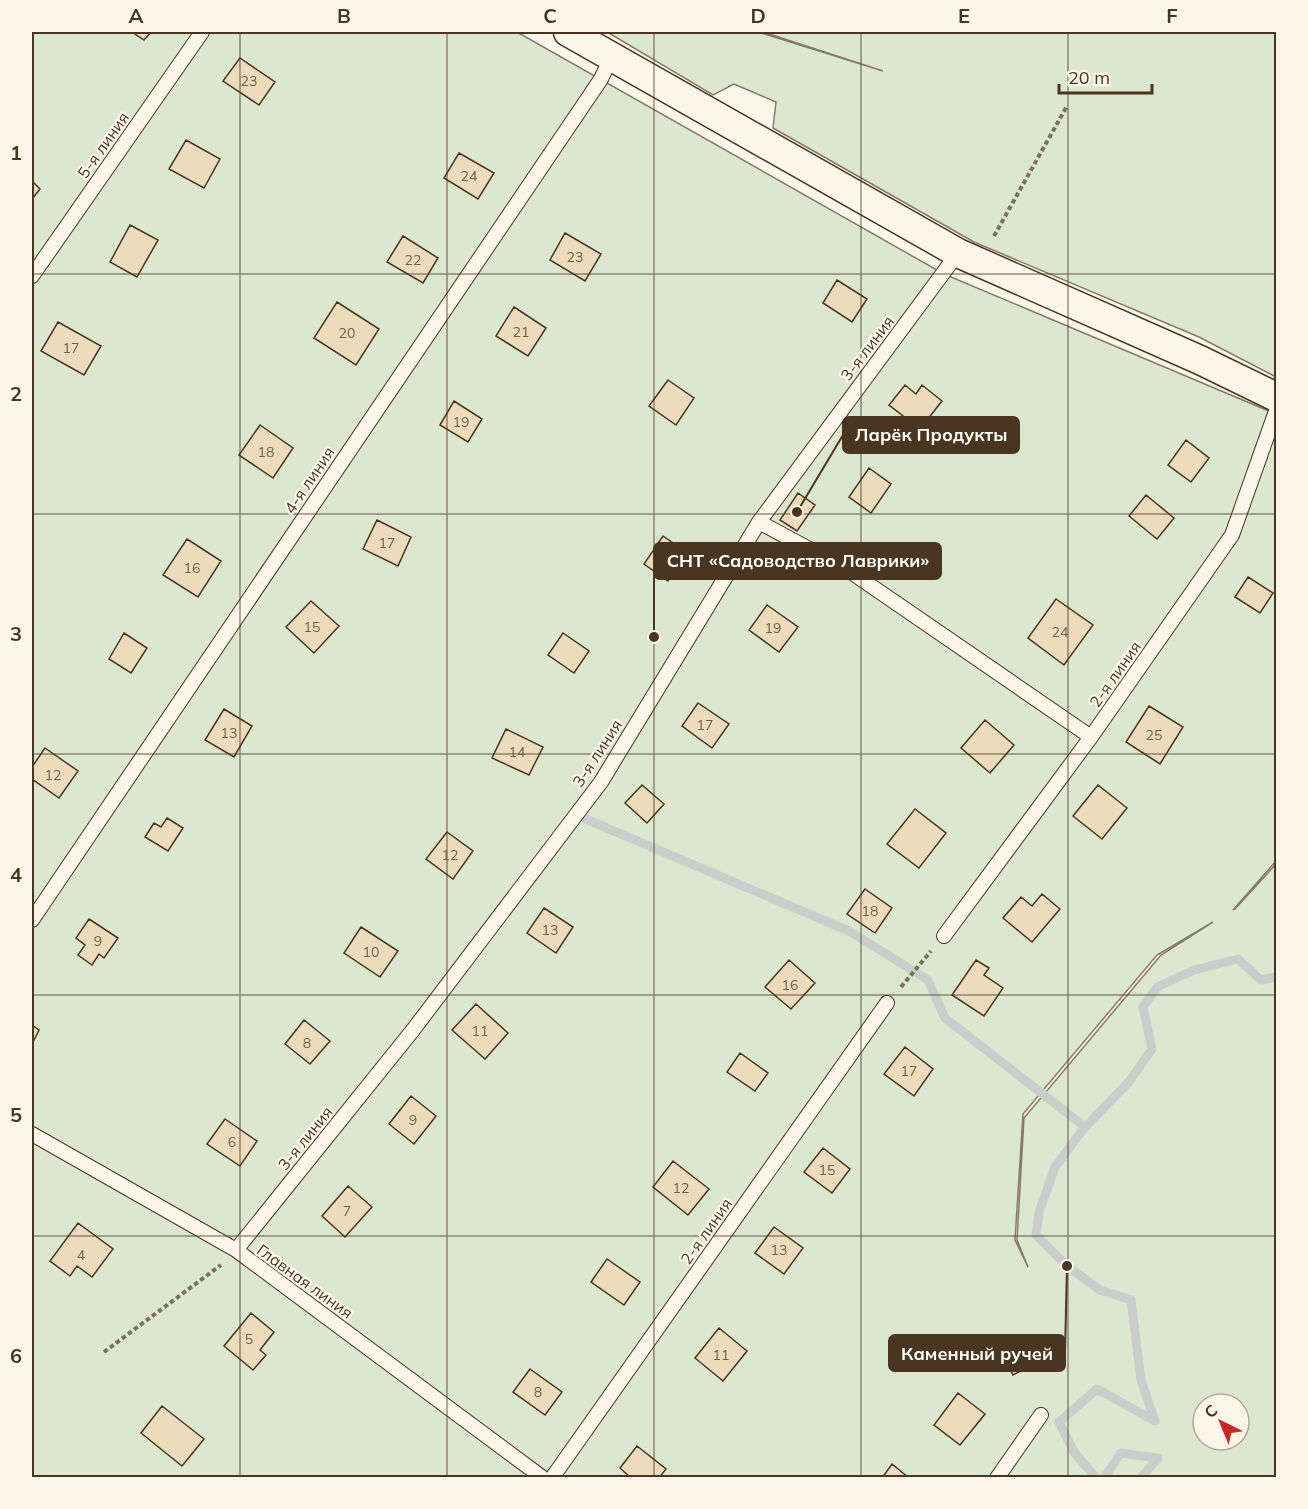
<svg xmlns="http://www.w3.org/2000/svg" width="1308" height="1509" viewBox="0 0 1308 1509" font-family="Mulish,sans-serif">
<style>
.green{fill:#dce7d0;stroke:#887966;stroke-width:1.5;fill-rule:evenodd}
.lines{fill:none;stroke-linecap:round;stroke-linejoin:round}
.stream{stroke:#c9cecd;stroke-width:9}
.building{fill:#ecdcbc;stroke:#4a3520;stroke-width:1.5}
.lane-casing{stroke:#4a3520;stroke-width:16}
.street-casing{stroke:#4a3520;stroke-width:31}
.path{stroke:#7f6f5c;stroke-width:4;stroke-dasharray:4.5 3;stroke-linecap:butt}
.lane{stroke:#fbf6e9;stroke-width:14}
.street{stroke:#fbf6e9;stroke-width:28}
.grid{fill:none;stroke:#4a3520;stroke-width:1.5;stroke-opacity:0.55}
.labels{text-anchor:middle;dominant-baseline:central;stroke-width:4.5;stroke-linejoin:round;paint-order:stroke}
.number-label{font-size:14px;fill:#725f47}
.street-label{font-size:16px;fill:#4a3520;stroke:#fbf6e9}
.leader{fill:none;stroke:#4a3520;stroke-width:2}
.callout-dot{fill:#4a3520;stroke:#fbf6e9;stroke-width:2}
.callout{fill:#4a3520;stroke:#4a3520;stroke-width:2}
.callout-label{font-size:18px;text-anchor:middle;font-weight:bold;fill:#fff}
.neatline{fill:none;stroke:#4a3520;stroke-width:2}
.grid-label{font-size:20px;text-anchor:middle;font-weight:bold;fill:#4a3520}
</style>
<rect width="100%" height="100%" fill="#fbf6e9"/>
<!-- green -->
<path class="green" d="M32,32H517L944,274L1276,414V861L1233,910L1235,909L1276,864V1477H32ZM1213,922L1161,955L1024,1118L1017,1240L1028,1267L1015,1240L1023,1114L1157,955ZM1203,1404H1239V1440H1203Z
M607,32H758L883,71L763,32H1276V377L1199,337L974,242L773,128L776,102L734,84L713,95Z"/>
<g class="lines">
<!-- stream -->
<path class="stream" d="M581,817L849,931L928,980L945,1018L1085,1127
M1096,1478L1074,1452L1059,1422L1097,1389L1155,1421L1141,1380L1131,1300L1100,1290L1067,1266L1036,1235L1039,1212L1055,1167L1085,1127L1128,1083L1152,1049L1143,1007L1157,987L1194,970L1238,959L1261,980L1276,977
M1104,1478L1121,1453L1158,1458L1141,1478"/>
</g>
<!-- building -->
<path class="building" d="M132,32H151L144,40Z
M240,58L275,82L259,105L223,81Z
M186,140L220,159L204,188L169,169Z
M459,153L494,173L478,199L444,178Z
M32,181L40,189L32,199Z
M130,225L158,240L137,277L110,262Z
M565,233L601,254L585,281L550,260Z
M403,236L438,258L423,283L387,262Z
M837,280L867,299L852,322L823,303Z
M337,302L379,329L356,365L314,338Z
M514,307L546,328L528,356L496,336Z
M58,322L101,346L84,375L41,351Z
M668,380L694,398L676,425L649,406Z
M905,385L916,394L922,385L942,401L920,429L889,405Z
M454,401L482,419L468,442L440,425Z
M260,425L293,448L273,478L239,455Z
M1186,440L1209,458L1191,482L1168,465Z
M869,468L891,484L871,513L849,497Z
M798,493L815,505L797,531L780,520Z
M1146,495L1174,518L1157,539L1129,516Z
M377,520L411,537L398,566L363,549Z
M663,536L676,545L671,553L682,560L668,581L644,564Z
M187,539L221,561L198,597L163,575Z
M1248,577L1273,593L1260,613L1235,597Z
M1056,599L1093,625L1064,665L1028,638Z
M311,601L339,626L314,653L286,627Z
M767,605L798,627L779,652L749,630Z
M124,633L147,648L131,673L109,659Z
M563,633L589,651L574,673L548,655Z
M698,703L729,724L712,748L682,726Z
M1149,706L1183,727L1160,764L1126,742Z
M224,709L252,726L234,757L205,740Z
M985,720L1014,745L990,773L961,748Z
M506,729L543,747L529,775L492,758Z
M45,748L78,771L59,798L32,779V767Z
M642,785L664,804L647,823L625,803Z
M1098,785L1127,808L1102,839L1073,816Z
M915,809L946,833L919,868L887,844Z
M167,818L183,828L168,851L145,837L154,823L161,827Z
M447,832L473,851L453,879L426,859Z
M865,889L892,908L875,933L847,914Z
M1042,894L1060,909L1032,942L1003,918L1021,897L1032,906Z
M544,908L573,927L556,953L527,933Z
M89,919L118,938L104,958L99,954L92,965L78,955L85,945L76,938Z
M361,927L398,951L380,977L344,953Z
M789,960L815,983L791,1009L765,987Z
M976,960L989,968L984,975L1003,988L984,1016L952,995Z
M476,1004L508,1033L485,1059L452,1030Z
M304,1020L330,1041L310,1064L285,1044Z
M32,1025L39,1030L32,1044Z
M905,1047L933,1069L914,1096L884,1074Z
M740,1053L768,1073L755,1091L727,1072Z
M411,1096L436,1116L414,1144L389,1124Z
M225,1119L257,1141L240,1166L207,1144Z
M823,1148L850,1169L832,1193L804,1172Z
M673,1161L709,1189L688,1215L653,1187Z
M348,1186L372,1207L345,1237L322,1216Z
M78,1223L113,1249L92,1277L77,1266L70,1276L50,1261Z
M774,1227L803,1248L784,1274L755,1253Z
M607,1259L640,1282L624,1305L591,1282Z
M251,1313L274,1332L260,1350L266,1355L253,1370L224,1346Z
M719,1328L747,1351L723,1381L695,1358Z
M1028,1335L1042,1359L1013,1375L1000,1351Z
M530,1369L562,1392L545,1415L513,1392Z
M958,1393L985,1414L960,1445L934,1425Z
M162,1406L204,1439L182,1466L141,1433Z
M637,1446L666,1469L659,1478H631L620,1468Z
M892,1464L909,1478H882Z"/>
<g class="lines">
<defs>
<path id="lane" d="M32,276L202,32
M759,522L848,570L1091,737
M32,920L601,79L612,56
M944,936L1091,737L1232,535L1276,411
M32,1134L236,1250L543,1478
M236,1250L413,1030L601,782L759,522L958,253
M552,1478L887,1003
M997,1478L1041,1415"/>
<path id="street" d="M568,32L958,253L1200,360L1276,397"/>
</defs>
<!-- lane casing -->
<use href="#lane" class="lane-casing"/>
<!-- street casing -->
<use href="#street" class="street-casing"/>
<!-- path -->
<path class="path" d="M994,236L1067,106
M901,987L931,951
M104,1352L221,1265"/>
<!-- lane -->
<use href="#lane" class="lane"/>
<!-- street -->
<use href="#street" class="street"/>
</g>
<!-- grid -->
<path class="grid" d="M240,32V1478M447,32V1478M654,32V1478M861,32V1478M1068,32V1478M32,274H1276M32,514H1276M32,754H1276M32,995H1276M32,1236H1276"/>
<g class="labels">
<!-- number labels -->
<g class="number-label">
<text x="249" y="81">23</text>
<text x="469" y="176">24</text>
<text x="575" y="257">23</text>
<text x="413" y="260">22</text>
<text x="521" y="332">21</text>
<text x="347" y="333">20</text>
<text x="71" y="348">17</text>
<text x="461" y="422">19</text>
<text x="266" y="452">18</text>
<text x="387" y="543">17</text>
<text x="192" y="568">16</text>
<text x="312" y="627">15</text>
<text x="773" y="628">19</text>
<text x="1060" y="632">24</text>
<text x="705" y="725">17</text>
<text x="229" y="733">13</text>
<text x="1154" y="735">25</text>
<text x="517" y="752">14</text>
<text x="53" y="775">12</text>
<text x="450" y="855">12</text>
<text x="870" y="911">18</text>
<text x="550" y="930">13</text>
<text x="98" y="941">9</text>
<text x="371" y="952">10</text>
<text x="790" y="985">16</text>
<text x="480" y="1031">11</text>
<text x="307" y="1043">8</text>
<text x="909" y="1071">17</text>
<text x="413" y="1120">9</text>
<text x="232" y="1142">6</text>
<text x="827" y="1170">15</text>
<text x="681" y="1188">12</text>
<text x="347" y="1211">7</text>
<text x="779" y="1250">13</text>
<text x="81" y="1255">4</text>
<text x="249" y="1339">5</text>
<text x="721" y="1355">11</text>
<text x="538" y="1392">8</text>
</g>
<!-- street labels -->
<g class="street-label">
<text transform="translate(103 145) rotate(-55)">5-я линия</text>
<text transform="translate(867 348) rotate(-53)">3-я линия</text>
<text transform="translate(309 480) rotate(-56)">4-я линия</text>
<text transform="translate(1115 674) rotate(-55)">2-я линия</text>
<text transform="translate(597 753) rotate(-57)">3-я линия</text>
<text transform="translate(305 1138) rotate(-51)">3-я линия</text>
<text transform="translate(706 1231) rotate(-55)">2-я линия</text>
<text transform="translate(305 1281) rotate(36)">Главная линия</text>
</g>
</g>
<!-- callouts -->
<path class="leader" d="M797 512L843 435M654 637L654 561M1067 1266L1065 1353"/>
<g class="callout-dot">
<circle cx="797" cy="512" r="6"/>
<circle cx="654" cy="637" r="6"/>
<circle cx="1067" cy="1266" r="6"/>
</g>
<g class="callout">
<rect x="843" y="417" width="176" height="36" rx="6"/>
<rect x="654" y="543" width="287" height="36" rx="6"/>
<rect x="889" y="1335" width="176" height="36" rx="6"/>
</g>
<g class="callout-label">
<text x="931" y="441">Ларёк Продукты</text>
<text x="798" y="567">СНТ «Садоводство Лаврики»</text>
<text x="977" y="1360">Каменный ручей</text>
</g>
<!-- border -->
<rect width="1308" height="1509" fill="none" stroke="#fbf6e9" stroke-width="66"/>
<!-- north arrow -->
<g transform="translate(1221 1422) rotate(317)"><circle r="28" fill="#fbf6e9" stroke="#b4a999" stroke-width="1.5"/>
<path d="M0-4.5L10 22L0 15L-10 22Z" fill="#c62828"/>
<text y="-9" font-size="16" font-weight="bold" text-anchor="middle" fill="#4a3520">С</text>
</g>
<!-- scale -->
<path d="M1059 84v9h93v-9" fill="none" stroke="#4a3520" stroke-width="3"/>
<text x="1068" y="84" font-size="18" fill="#4a3520" stroke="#fbf6e9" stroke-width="4.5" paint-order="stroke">20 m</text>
<rect x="33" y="33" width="1242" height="1443" class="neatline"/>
<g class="grid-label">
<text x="136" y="23">A</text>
<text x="344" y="23">B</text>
<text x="550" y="23">C</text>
<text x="758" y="23">D</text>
<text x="964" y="23">E</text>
<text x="1172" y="23">F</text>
<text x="16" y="160">1</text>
<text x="16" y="401">2</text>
<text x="16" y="641">3</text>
<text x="16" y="882">4</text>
<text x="16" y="1122">5</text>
<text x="16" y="1363">6</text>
</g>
</svg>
